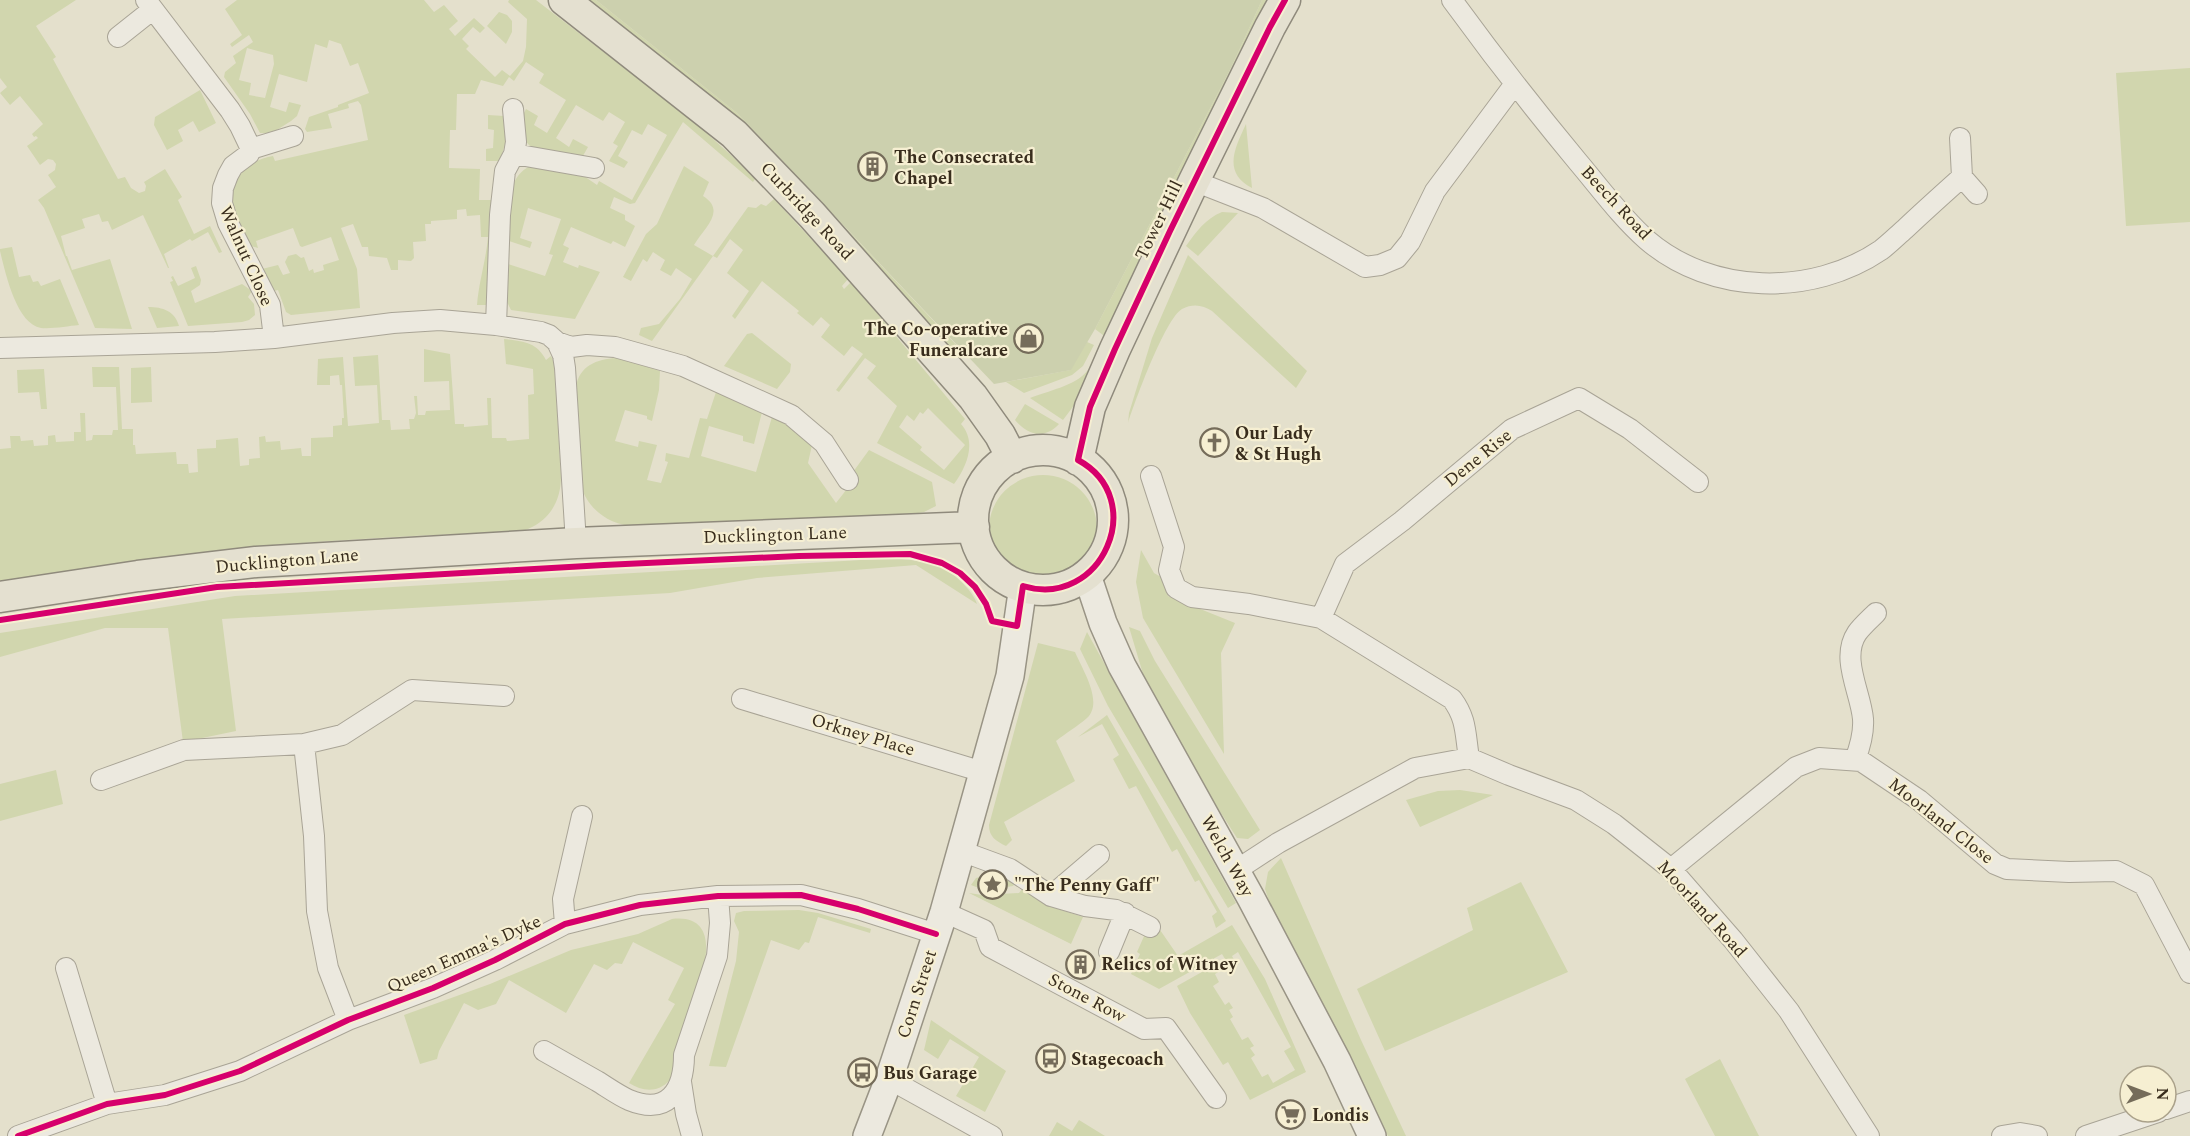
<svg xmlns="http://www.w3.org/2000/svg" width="2190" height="1136" viewBox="0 0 2190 1136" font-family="Spectral,serif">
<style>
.green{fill:#d1d6ae;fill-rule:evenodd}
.cemetery{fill:#ccd0ae}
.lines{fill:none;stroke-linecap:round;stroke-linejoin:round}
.street-casing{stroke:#a9a496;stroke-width:22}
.secondary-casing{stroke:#999485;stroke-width:30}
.primary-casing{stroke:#8f8a7c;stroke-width:33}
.street{stroke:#ece9df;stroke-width:20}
.secondary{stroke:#ece9df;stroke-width:27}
.primary{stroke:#e4e0d0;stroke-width:30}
.cycleway-casing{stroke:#f6efd2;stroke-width:10}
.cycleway{stroke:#d6006c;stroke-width:6}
.labels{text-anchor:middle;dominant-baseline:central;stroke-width:4.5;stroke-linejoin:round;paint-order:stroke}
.poi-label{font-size:18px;font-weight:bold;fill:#392d1d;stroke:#f6efd2;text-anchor:start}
.street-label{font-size:18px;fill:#392d1d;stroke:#f6efd2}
</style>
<rect width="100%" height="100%" fill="#e4e0cc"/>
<!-- green -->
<path class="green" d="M0,0H76L36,26L56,57L53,59L118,179L125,177L131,188L139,193L145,191L146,186L144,182L165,169L182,197L178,200L194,234L210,226L222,252L219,253L208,232L192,241L190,239L164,254L169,268H168L143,215L112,230L108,221L102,222L99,214L82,219L85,228L61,236L66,256H67L72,270L110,259L132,329L95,328L44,208L38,200L56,187L48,175L55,170L56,164L53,160L48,159L40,165L27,146L38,138L36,136L34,137L32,134L43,124L20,96L10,105L0,93L7,87L0,78Z
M237,0H424L434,12L444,5L458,21L449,29L455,36L474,18L485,28L480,33L473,27L462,39L469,46L466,49L495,77L502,70L510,76L523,61L526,47L527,19L508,2L509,0H536L693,121L732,156L755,179L753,182L683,122L635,203L630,204L614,197L610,208L625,215V220L635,226L625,247L613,241L611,244L571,227L563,245L569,248L563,262L578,268L579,265L600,272L575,319L511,310L506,300L508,264L545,276L553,255L549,254L561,219L528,208L520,238L532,242L530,248L509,241C510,215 503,180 530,166L581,174L597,185L599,181L632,200L667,135L648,124L642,135L632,130L618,156L628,162L624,168L609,161L618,146L613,143L625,122L609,112L603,121L576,105L556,138L569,147L573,139L588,147L580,161L532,148L529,145L524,139L521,119L526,109L538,116L534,125L547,133L566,100L539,83L544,74L526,62L514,81L509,77L503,86L481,80L475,94H457L456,130H450L449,168L480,169L479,200H493L488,305H477C479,281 486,260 488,237H481L480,215L467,216L466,209L457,210V219L431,221V224H425L426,241L413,242L414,258L411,261L398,260V270H391L387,258L369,256L368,247H362L353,224L341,228L357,269L360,308L291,315L286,312L278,290L274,291L262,269L278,265L283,275L290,273L285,262L288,256L296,254L301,258L304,257L309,271L313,269L314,273L324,270L323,265L339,260L331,237L302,247L300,246L293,228L256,241L258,248L251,246C245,232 234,217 233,201C231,175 250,160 273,156L275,161L368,140L361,105L358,101L348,104L349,108L328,114L332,128L307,132L305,129L309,117L338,107V105L369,93L358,63L350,66L341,44L329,40L327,48L315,44L307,82L279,74L270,107L286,112L289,102L301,105L297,116L291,121L272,133H260L250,114L224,77L225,72L236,63L233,56L253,42L249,35L232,47L230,44L242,35L225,9ZM247,48L273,55L274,64L265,98L249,95L251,83L239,80Z
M585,0H596L737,113L962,351L958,356L890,283Z
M1262,0H1271L1107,338L1095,329L1230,70Z
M499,12L507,15L512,21V32L506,44L487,26Z
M2190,68V222L2126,226L2116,73Z
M200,90L216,123L199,132L193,121L178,130L183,141L167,150L154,125L155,117Z
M488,115L504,116L507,137L500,161H486V149L493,148L494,130L488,129Z
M1246,124L1252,188C1222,172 1235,148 1246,124Z
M684,166L709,182L703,196C727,211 704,228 694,245L713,256L748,207L756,208L761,204L766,206L774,199L848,279L842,286L844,289L851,282L965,419L961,424C977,442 967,466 954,484L877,443L897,406L867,378L876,366L865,358L839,392L836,390L863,354L852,346L844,356L821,337L830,325L821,317L813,326L797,313L799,311L762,281L735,319L732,316L749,291L727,273L743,250L730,239L717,258L713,256L652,341L639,335L641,328L659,324L680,299L692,279L676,268L671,276L660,270L665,260L653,252L647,262L643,259L631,281L623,277L646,234L657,224ZM928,408L965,445L944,470L920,450L922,447L899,427L907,415L914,421L920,412L923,414Z
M1222,212L1238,213L1198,256L1186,246C1197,231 1205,219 1222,212Z
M12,247L19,277L30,275L33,282L38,281L41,286L60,279L79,325C68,326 53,329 41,328C16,324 5,271 0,251V249Z
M1188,255L1307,371L1296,388L1212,311C1203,305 1193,303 1182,309C1165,319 1135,401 1128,423L1129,413L1152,338Z
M196,266L201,280L200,285L191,291L195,303L242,284L252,291L248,297L254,304L255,315L249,320L242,322L188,326L170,282L173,281L171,277L173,276L178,286L195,278L191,268Z
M148,307C163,307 175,311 179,326L157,328Z
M752,333L791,364L790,372L777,389L724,366L747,334Z
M504,339C523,341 537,342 546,360L551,356L554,362L561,476C561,500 551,519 528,529C510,537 479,533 460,534C403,536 345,540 288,544C191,551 95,567 0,582V449L11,448L10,436H20L21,441L33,440L34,446L48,445V436L55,435L56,442L74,441V432H81L80,413H85L86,441L92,440L93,435H112L113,430H118L116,387H93L92,367H119L122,429H133V445H135L136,454L176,452L177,464H188L189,473L198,472L197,449L216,448V440L238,438L240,466L249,465V459L260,458L259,437L265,436L266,442L280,441L281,450L301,448L302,456H311V438L333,437V426L342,425V418H344L342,385H340L339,375L330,376V385H317L318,359L343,357L348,426L379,423L377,385L355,386L353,357L378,355L382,420H390L391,430L410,429L409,419H414L416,413L414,396H417L418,415H425L426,411L450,410L449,381L424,382V349L450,354L455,424H464V427L488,425L487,398H491L492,438H506L507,441L529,439L528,395L534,394L533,369L506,364Z
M1087,342L1094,345L1083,366L1072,375L1024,393L1006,382L1070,370Z
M1099,348L1103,350L1081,396L1063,420L1030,398C1047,391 1076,386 1088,370C1092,364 1095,355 1099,348Z
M616,358H622L660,371L659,390L652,421L647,419V416L625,410L615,441L638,447L639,441L657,445L647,480L661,483L668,462L665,461L666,453L689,458L700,418L707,419L716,392L762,412L754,444L743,441V436L709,426L701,456L756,472L772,417L801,432L812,445L808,463L836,503L857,476L853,472L869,450L932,482L936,506L924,512L908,515L635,526C611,526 588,510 581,486L576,387C579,366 597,359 616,358Z
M151,367L152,402L131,403V368Z
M44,369L47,409H41L39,392L18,393L17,370Z
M1025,404L1059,424C1044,440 1028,435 1015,420Z
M989 529a54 54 0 1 1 108 0a54 54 0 1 1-108 0Z
M1141,550L1154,573L1161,577L1168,596L1235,623L1221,653L1224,754L1143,618L1136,582Z
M895,558C909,560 924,561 937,566C951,570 973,590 977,604L916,565L757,578L670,593L222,619L236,731L183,742L168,628H105L0,657V633L235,596Z
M1129,627L1140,631L1155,661L1260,830L1248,839L1237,838L1162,721L1146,684Z
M1087,632L1236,903L1228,908L1108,706L1080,649Z
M1038,643L1075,652C1082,669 1104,702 1087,718C1078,726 1066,733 1056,741L1075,781L1004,822L1012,840L1006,846C996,841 989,837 989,825Z
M1107,715L1226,921L1216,928L1212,916L1217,912L1199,880L1195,882L1177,849L1172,852L1136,786L1129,789L1113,759L1119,755L1102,724L1078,737Z
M56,770L63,804L0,821V784Z
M1460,790L1493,795L1420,827L1406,800L1438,791Z
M1281,858L1361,1040L1406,1136H1388L1348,1054L1275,919L1265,889L1268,872Z
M987,867L1016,882L1013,886C998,888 985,892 971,885L976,878L983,876Z
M1521,882L1568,972L1385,1051L1357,989L1473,930L1467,908Z
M1023,888L1058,909L1083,917L1071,944L969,893L982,895L1019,893Z
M799,910L818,913L871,929L870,933L818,917L809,943L805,942L799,950L771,940L726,1067L709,1066L736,961L739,932L734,921L736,913L744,911Z
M672,919C705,915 710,939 704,965L670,1080C658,1093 643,1092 629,1083L675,1004L668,1000L684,968L633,942L622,964L615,963L607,970L594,964L566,1013L509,980L496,1004L478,1010L464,1003L439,1051L437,1059L420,1064L404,1015L490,984L571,950L638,934Z
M1232,925L1265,979L1306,1072L1250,1100L1228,1062L1223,1065L1190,1013L1177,986L1225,959L1222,954L1159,989L1131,974L1140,954L1137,952L1145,934L1151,938L1158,927L1178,956ZM1238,952L1291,1047L1284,1051L1295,1070L1273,1083L1268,1074L1262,1077L1251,1058L1255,1055L1250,1048L1254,1046L1248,1037L1242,1040L1230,1019L1233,1017L1229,1010L1233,1008L1229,1002L1225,1005L1213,986L1219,982L1215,974L1235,962L1232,956Z
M931,1020L1006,1071L985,1112L956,1096L979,1057L950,1039L938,1059L924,1050Z
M1720,1059L1759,1136H1715L1685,1079Z
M1079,1120L1105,1136H1049L1057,1122L1072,1131Z"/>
<!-- cemetery -->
<path class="cemetery" d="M596,0H1262L1230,70L1095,329L1071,370L994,384L737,113Z"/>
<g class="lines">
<defs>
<path id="street" d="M146,0L230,110L240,126L251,149
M1452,0C1492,55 1534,109 1578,162C1600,188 1621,217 1647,240C1711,295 1812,297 1881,250C1889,244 1897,236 1905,229C1924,211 1943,194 1962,177
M118,37L152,10
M1960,138L1962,177L1977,194
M514,154L594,168
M1194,181L1263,208L1365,267L1380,265L1397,258L1410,242L1435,191L1514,85
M496,325L500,215L505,171L514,154L516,142L513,109
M274,338L270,305L228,223L222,203L223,188L228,175L233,166L249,154L251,149L293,136
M557,342L563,355L565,368L576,543
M0,348L215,342L274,338L393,323L440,320L496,325L541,332L549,335L557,342L571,347L587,345L615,347L683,366L791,415L824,443L848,480
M1151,476L1174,547L1169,570L1176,588L1192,597L1249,604L1321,618L1452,699C1467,719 1465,734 1469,758
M1321,618L1345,564L1402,521L1512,429L1579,398L1630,429L1698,482
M742,699L983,772
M304,744L314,836L317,911L328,968L348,1020
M1855,760C1860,747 1864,733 1863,719C1861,693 1840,658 1857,633C1862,626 1870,619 1876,613
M101,780L184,750L304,744L342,735L412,690L504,696
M961,851L1010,869L1051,896L1085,906L1116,910L1150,927
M1671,869L1796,767L1819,758L1861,761L1919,800L1995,864L2007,869L2069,872L2116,871L2144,885L2190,973
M1235,871L1278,843L1415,768L1469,758L1509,775L1576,800L1614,824L1671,869L1733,940L1789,1011L1869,1136
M1051,896L1099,855
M944,912L984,930L990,947L1144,1029L1166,1028L1216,1098
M565,924L563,899L582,816
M1109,952L1125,913
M66,968L107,1104
M544,1051C562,1061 579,1071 597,1081C607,1087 618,1095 629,1100C668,1116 684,1090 684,1055L717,956L720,923L718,896
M889,1079L992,1136
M681,1082L686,1114L692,1136
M2166,1109L2190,1101
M18,1136L107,1104L165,1095L240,1071L348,1020L433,988L495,960L565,924L640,905L718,896L801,895L858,909L936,934
M2002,1136L2020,1133L2037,1136
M2086,1136L2158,1112"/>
<path id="secondary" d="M1087,575L1103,623L1122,666L1251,898L1337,1061L1372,1136
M867,1136L889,1079L944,912L1010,676L1023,586"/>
<path id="primary" d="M564,0L734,134L812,215L973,397L1000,435L1012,458
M973 520a70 70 0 1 1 140 0a70 70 0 1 1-140 0Z
M1078,460L1090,407L1115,349L1194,181L1270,27L1285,0
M0,597L138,576L256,562L576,543L974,527"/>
</defs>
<!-- street casing -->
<use href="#street" class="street-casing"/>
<!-- secondary casing -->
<use href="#secondary" class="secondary-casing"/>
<!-- primary casing -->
<use href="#primary" class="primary-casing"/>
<!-- street -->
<use href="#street" class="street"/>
<!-- secondary -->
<use href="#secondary" class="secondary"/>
<!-- primary -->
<use href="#primary" class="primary"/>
<defs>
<path id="cycleway" d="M0,620L217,587L604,565L799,556L910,554L942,563L960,573L975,587L986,604L992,621L1017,626L1023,586C1102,610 1150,499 1078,460L1090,407L1115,349L1170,231L1270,27L1285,0
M18,1136L107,1104L165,1095L240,1071L348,1020L433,988L495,960L565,924L640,905L718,896L801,895L858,909L936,934"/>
</defs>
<!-- cycleway casing -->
<use href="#cycleway" class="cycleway-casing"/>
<!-- cycleway -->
<use href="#cycleway" class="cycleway"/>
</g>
<!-- icons -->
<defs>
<symbol id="building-ring" viewBox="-11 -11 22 22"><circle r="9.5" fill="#f6efd2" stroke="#756c5a" stroke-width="1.5"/><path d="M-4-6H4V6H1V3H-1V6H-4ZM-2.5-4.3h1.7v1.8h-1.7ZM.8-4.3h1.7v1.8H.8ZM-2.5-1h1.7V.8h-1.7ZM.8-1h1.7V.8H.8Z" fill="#756c5a"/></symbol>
<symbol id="shop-ring" viewBox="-11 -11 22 22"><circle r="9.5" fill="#f6efd2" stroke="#756c5a" stroke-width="1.5"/><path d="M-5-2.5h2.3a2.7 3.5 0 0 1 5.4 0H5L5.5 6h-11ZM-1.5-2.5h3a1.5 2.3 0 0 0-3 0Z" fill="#756c5a"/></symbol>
<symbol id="church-ring" viewBox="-11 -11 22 22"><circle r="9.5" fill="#f6efd2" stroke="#756c5a" stroke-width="1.5"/><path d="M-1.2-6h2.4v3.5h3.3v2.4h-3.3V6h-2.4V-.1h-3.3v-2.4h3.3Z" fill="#756c5a"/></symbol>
<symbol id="sight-ring" viewBox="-11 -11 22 22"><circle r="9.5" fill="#f6efd2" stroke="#756c5a" stroke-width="1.5"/><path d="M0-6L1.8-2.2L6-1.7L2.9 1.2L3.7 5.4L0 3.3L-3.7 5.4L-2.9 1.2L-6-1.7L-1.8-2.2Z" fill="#756c5a"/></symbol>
<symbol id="bus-ring" viewBox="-11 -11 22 22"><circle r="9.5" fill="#f6efd2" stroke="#756c5a" stroke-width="1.5"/><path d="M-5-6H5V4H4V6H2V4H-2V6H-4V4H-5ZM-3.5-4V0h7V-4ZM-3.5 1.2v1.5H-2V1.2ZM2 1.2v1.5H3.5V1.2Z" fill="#756c5a"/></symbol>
<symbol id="supermarket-ring" viewBox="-11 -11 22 22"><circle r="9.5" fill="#f6efd2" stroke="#756c5a" stroke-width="1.5"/><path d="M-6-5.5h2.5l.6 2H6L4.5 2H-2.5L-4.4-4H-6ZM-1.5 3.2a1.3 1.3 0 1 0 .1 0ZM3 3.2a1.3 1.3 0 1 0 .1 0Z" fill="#756c5a"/></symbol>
</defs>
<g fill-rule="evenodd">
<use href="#building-ring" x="856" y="150" width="33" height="33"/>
<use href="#shop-ring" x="1012" y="322" width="33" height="33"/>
<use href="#church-ring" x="1198" y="426" width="33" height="33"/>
<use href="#sight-ring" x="976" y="868" width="33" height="33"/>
<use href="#building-ring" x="1064" y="948" width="33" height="33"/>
<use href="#bus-ring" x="1034" y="1042" width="33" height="33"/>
<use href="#bus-ring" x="846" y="1056" width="33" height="33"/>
<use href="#supermarket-ring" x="1274" y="1098" width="33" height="33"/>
</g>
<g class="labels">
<!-- poi labels -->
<g class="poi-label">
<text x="894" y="157">The Consecrated<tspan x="894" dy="21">Chapel</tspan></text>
<text x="1008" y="329" text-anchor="end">The Co-operative<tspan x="1008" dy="21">Funeralcare</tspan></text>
<text x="1235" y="433">Our Lady<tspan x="1235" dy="21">&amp; St Hugh</tspan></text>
<text x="1014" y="885">"The Penny Gaff"</text>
<text x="1101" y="964">Relics of Witney</text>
<text x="1071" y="1059">Stagecoach</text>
<text x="883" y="1073">Bus Garage</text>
<text x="1312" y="1115">Londis</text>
</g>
<!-- street labels -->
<g class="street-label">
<text transform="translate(1616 203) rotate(47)">Beech Road</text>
<text transform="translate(807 211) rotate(47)">Curbridge Road</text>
<text transform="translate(1159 220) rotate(-64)">Tower Hill</text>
<text transform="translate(246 256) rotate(66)">Walnut Close</text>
<text transform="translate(1478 458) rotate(-39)">Dene Rise</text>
<text transform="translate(775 535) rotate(-2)">Ducklington Lane</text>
<text transform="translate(287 561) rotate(-5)">Ducklington Lane</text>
<text transform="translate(863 735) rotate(17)">Orkney Place</text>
<text transform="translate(1941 821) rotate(38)">Moorland Close</text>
<text transform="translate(1227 856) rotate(61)">Welch Way</text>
<text transform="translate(1702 909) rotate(48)">Moorland Road</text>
<text transform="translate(464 954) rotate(-24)">Queen Emma's Dyke</text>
<text transform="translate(917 994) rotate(-72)">Corn Street</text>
<text transform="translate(1087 998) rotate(28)">Stone Row</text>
</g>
</g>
<!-- north arrow -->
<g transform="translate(2148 1094) rotate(90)"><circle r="28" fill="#f6efd2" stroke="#aaa18a" stroke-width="1.5"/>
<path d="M0-4.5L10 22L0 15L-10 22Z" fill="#756c5a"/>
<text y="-9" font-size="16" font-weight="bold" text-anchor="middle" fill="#392d1d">N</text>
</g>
</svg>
